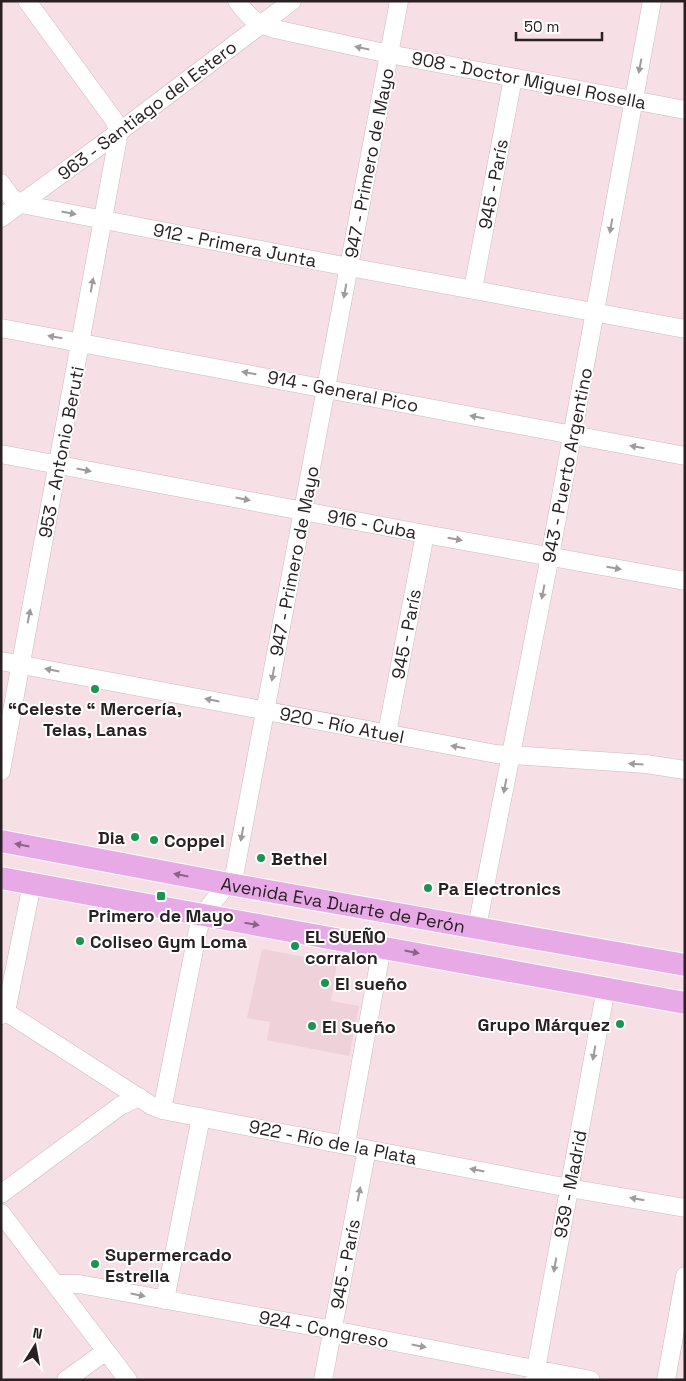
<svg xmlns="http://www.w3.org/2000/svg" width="686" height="1381" viewBox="0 0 686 1381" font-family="'Space Grotesk',sans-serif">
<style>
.built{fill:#efd1d9}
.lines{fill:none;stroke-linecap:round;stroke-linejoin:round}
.minor-casing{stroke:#ceb8be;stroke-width:19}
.major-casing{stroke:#fff;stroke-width:24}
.minor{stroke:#fff;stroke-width:18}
.major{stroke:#e8aae6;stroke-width:22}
.oneway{fill:#9e9b9c}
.oneway2{fill:#886584}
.poi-dot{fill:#1b9451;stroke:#fff;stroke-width:2}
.labels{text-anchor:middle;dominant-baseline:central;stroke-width:4;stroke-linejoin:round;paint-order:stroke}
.street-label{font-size:18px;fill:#282022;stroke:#fff}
.poi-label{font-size:18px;font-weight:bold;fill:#282022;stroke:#fff;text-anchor:start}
</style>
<rect width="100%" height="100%" fill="#f6dfe5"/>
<!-- built -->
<path class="built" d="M262,949L337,963L331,1001L359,1006L349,1056L267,1040L270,1022L247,1018Z"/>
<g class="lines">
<defs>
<path id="minor" d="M237,1C250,18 254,23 275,29L389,54L685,110
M1,183L11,197L21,204L349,267L685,329
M1,218L119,132L292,1
M473,289L513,78
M1,328L685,456
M1,454L425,534L685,581
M1,661L496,754L646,764L685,770
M387,733L425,534
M1,771L119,132L114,120L27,1
M477,927L550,556L652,1
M6,1012L152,1106L162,1110L569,1188L685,1208
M1,1015L6,1012L32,884
M162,1110L198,930C201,921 205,912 211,904C221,892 228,886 235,871L399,1
M346,1144L382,947
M1,1194L120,1106L139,1097
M1,1213L128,1380
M56,1284H79L333,1330L591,1380
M165,1300L201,1117
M66,1380L106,1351
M323,1380L367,1149
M534,1380L606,988
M666,1380L685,1276"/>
<g id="major">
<path id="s1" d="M1,841L229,884L685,965"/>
<path d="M1,878L685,1003"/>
</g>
</defs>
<!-- minor casing -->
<use href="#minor" class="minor-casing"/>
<!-- major casing -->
<use href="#major" class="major-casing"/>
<!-- minor -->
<use href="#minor" class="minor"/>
<!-- major -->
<use href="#major" class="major"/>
</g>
<!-- one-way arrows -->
<defs><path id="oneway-solid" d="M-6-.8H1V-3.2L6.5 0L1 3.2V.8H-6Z" transform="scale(1.25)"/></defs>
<g class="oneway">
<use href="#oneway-solid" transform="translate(362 48) rotate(-168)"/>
<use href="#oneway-solid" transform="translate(640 66) rotate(101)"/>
<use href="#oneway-solid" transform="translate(69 213) rotate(11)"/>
<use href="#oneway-solid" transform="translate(611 226) rotate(100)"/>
<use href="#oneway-solid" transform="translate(92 285) rotate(-80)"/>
<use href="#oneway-solid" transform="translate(345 291) rotate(100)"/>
<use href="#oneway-solid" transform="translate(55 337) rotate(-170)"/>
<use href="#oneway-solid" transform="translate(249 373) rotate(-170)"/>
<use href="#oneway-solid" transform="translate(477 417) rotate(-169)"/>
<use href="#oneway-solid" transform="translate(637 447) rotate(-170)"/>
<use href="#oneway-solid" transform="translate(84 470) rotate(11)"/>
<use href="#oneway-solid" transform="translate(243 499) rotate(11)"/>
<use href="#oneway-solid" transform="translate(455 539) rotate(10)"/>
<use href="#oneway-solid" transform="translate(614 568) rotate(10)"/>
<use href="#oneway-solid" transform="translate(543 592) rotate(101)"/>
<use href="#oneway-solid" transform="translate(29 616) rotate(-79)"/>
<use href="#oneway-solid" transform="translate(52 670) rotate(-169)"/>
<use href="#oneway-solid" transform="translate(273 674) rotate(100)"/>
<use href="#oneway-solid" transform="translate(212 700) rotate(-169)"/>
<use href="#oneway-solid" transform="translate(458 747) rotate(-169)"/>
<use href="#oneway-solid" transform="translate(636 764) rotate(-177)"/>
<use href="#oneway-solid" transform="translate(505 786) rotate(101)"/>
<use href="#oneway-solid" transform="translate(242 834) rotate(101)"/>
<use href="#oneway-solid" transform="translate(594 1053) rotate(100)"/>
<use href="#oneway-solid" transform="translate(477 1170) rotate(-169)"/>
<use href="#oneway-solid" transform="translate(359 1194) rotate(-79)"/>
<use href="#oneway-solid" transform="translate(637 1199) rotate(-170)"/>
<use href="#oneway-solid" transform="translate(555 1265) rotate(100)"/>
<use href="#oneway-solid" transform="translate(138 1295) rotate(11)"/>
<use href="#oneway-solid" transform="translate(419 1346) rotate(11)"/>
</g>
<g class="oneway2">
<use href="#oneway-solid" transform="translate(22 845) rotate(-169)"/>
<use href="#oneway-solid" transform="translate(181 875) rotate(-169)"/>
<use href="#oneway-solid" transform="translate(252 924) rotate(10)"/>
<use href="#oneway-solid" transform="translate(412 952) rotate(11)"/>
</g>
<!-- markers -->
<g class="poi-dot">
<circle cx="95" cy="689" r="5"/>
<circle cx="135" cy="837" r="5"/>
<circle cx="154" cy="840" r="5"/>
<circle cx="261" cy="858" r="5"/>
<circle cx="428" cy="888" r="5"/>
<rect x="156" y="891" width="10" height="10" rx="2.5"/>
<circle cx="80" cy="941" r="5"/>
<circle cx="295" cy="946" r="5"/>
<circle cx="325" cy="983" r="5"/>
<circle cx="620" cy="1024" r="5"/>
<circle cx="312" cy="1026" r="5"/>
<circle cx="95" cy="1264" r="5"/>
</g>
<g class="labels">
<!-- street labels -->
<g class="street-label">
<text transform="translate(529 80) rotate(11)">908 - Doctor Miguel Rosella</text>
<text transform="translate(147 110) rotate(-37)">963 - Santiago del Estero</text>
<text transform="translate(369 163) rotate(-79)">947 - Primero de Mayo</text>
<text transform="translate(493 184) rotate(-79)">945 - París</text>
<text transform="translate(235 245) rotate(11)">912 - Primera Junta</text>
<text transform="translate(343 391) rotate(11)">914 - General Pico</text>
<text transform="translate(61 452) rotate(-79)">953 - Antonio Beruti</text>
<text transform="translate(567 465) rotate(-79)">943 - Puerto Argentino</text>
<text transform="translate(372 524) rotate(11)">916 - Cuba</text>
<text transform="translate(294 561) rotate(-79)">947 - Primero de Mayo</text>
<text transform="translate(406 634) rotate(-79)">945 - París</text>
<text transform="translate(342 725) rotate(11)">920 - Río Atuel</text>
<text stroke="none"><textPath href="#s1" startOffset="348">Avenida Eva Duarte de Perón</textPath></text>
<text transform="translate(333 1142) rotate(11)">922 - Río de la Plata</text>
<text transform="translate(570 1184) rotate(-79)">939 - Madrid</text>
<text transform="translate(345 1264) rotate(-79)">945 - París</text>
<text transform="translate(324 1329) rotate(11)">924 - Congreso</text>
</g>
<!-- poi labels -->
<g class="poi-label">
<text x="95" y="708" text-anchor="middle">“Celeste “ Mercería,<tspan x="95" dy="21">Telas, Lanas</tspan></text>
<text x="125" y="837" text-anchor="end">Dia</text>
<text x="164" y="840">Coppel</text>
<text x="271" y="858">Bethel</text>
<text x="438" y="888">Pa Electronics</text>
<text x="161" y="915" text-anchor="middle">Primero de Mayo</text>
<text x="305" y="936">EL SUEÑO<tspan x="305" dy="21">corralon</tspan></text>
<text x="90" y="941">Coliseo Gym Loma</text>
<text x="335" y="983">El sueño</text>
<text x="610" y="1024" text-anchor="end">Grupo Márquez</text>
<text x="322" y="1026">El Sueño</text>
<text x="105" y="1254">Supermercado<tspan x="105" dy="21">Estrella</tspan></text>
</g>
</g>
<!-- border -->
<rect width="686" height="1381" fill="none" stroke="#282022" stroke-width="5"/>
<!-- north arrow -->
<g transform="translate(35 1346) rotate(11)" stroke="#ffffff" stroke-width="4" paint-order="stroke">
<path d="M0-4L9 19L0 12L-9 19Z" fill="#282022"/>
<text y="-8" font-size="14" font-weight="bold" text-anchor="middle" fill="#282022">N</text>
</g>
<!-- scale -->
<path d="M516 32v8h86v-8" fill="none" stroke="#282022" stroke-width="2.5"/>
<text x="524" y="32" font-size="15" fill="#282022" stroke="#ffffff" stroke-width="4" paint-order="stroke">50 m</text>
</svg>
